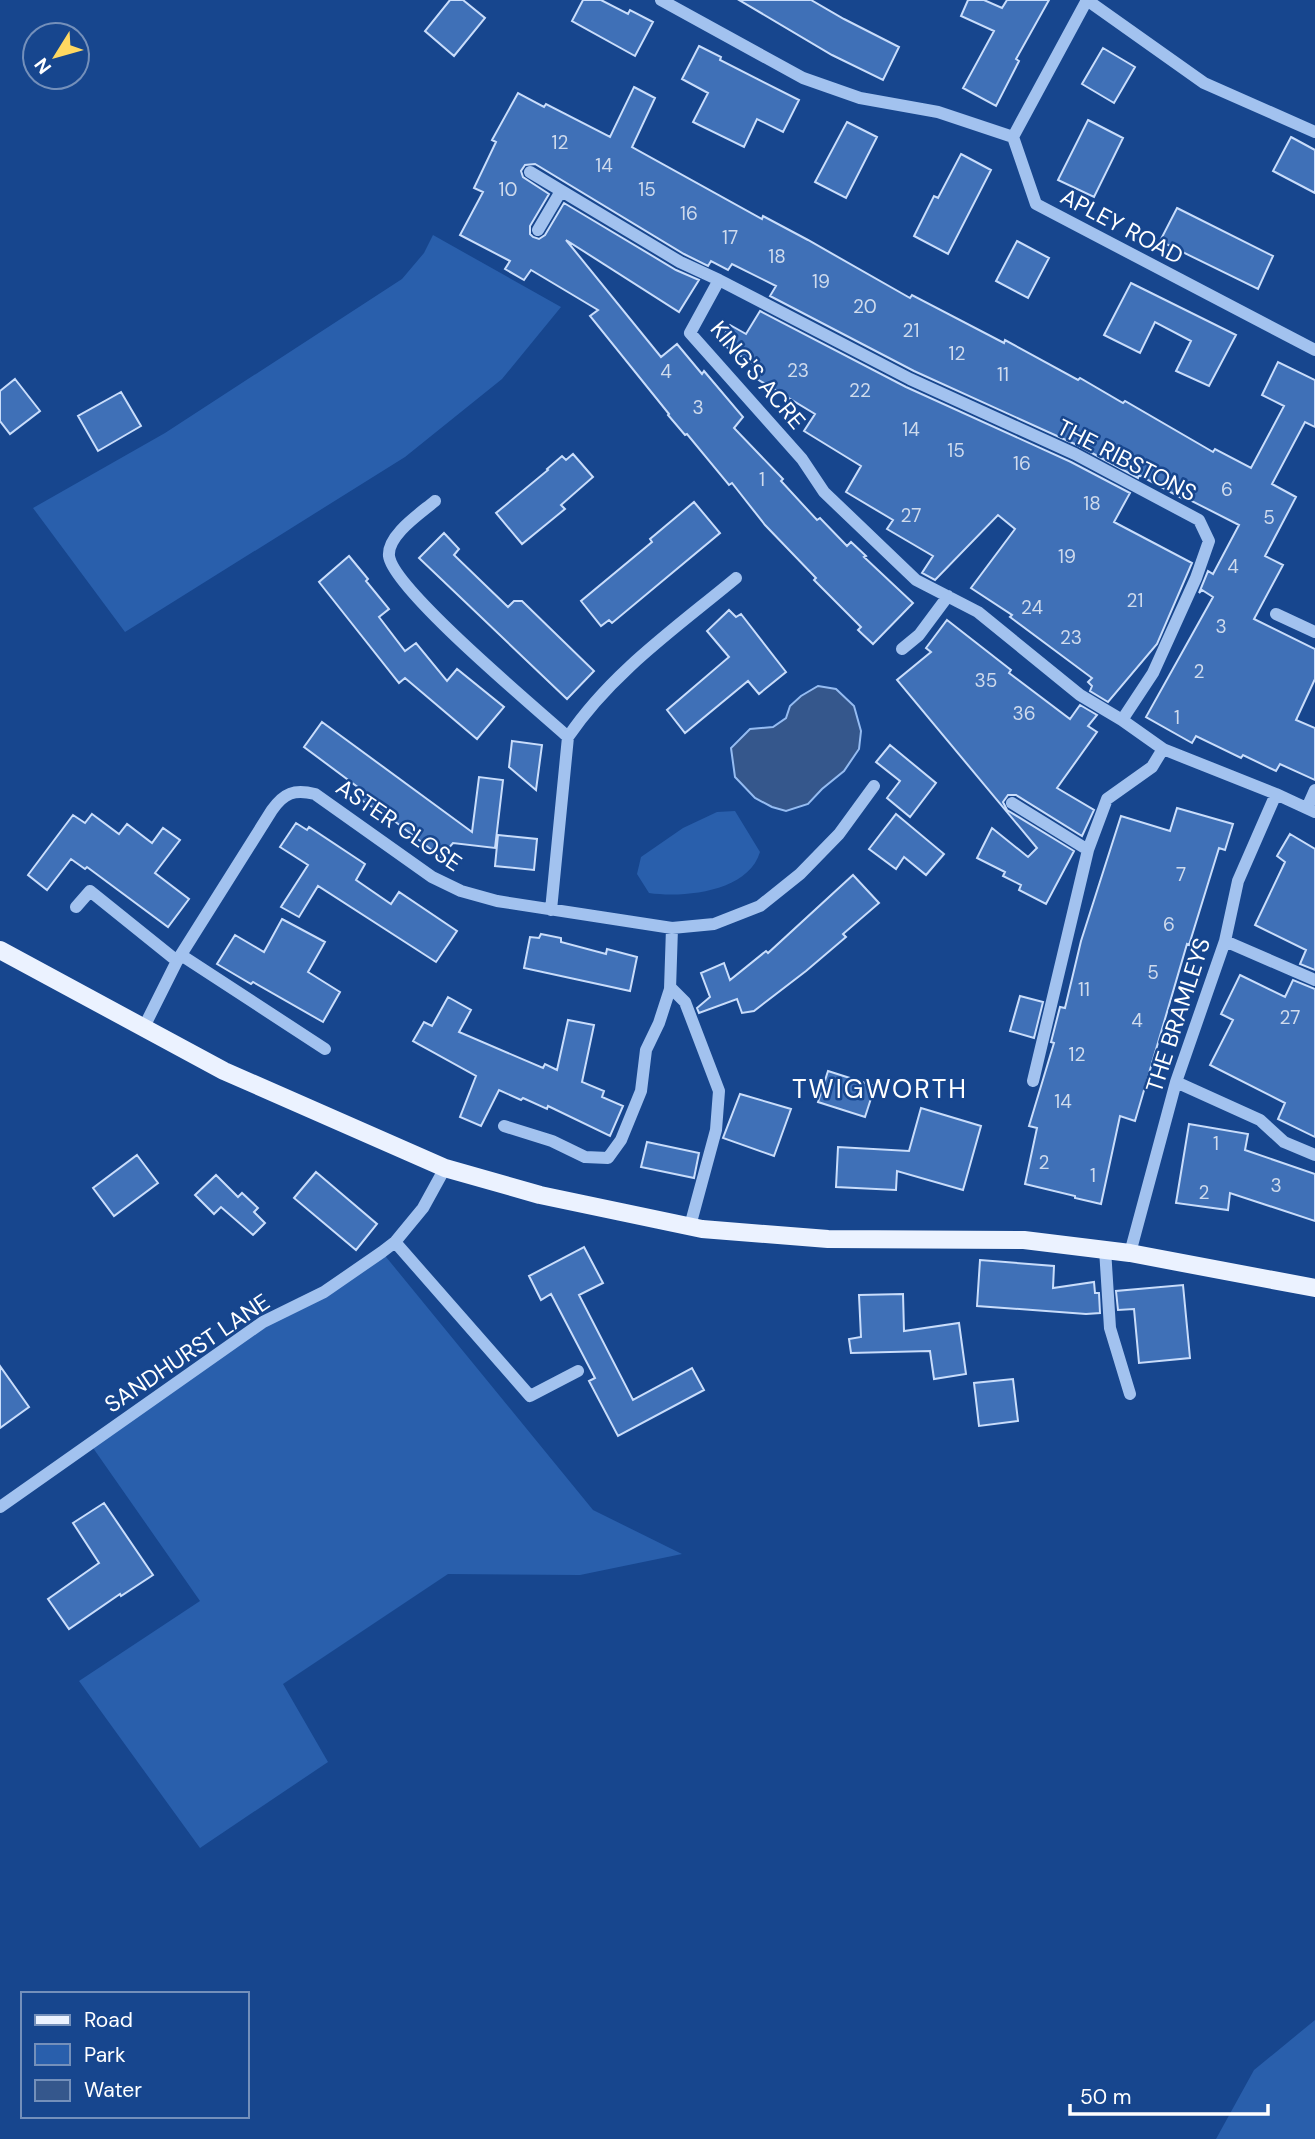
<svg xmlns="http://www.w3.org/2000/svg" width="1315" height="2139" viewBox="0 0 1315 2139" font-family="'DM Sans',sans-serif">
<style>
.green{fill:#295fac}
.water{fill:#35578c;stroke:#95bcf2;stroke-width:2}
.building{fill:#3f70b7;stroke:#c9ddfb;stroke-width:2}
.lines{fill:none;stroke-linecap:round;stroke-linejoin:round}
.minor{stroke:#a2c2ef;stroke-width:12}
.major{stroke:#ebf2ff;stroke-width:18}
.labels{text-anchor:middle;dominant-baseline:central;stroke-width:5;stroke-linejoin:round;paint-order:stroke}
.number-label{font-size:19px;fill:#cfdbed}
.street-label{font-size:23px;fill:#fff;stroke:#17468e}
.quarter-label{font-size:26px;letter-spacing:2px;fill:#fff;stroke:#17468e}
</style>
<rect width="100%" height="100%" fill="#17468e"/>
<!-- green -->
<path class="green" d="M433,235L561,307L502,379L405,457L125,632L33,508L165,433L402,279L424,253Z
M735,811L760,852C748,892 684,898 649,893L637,874L641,857L683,828L717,812Z
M382,1252L593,1510L682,1554L580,1575L448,1574L283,1684L328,1762L200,1848L79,1681L200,1601L91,1445L263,1322Z
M1315,2020V2139H1216L1254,2070Z"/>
<!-- water -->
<path class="water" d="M818,686L836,689L854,706L861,731L859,749L844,771L822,789L808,804L786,811L772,807L755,798L735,777L731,748L750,729L773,727L786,718L790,706L801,696Z"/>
<!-- building -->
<path class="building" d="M450,0H463L485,18L454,56L425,31Z
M583,0H601L628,14L630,10L653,22L635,56L572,21Z
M739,0H811L844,19L899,47L883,80L832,55Z
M968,0H984L1002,8L1007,0H1049L1016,59L1019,61L996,106L963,88L994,31L961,16Z
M699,46L721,57L720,60L799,100L783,132L757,119L744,147L693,122L708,93L682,79Z
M1103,48L1135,67L1114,103L1082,84Z
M634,87L655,98L632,147L762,219L763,216L808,240L910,298L912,295L1004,343L1005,340L1078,380L1080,378L1123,403L1125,401L1213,452L1215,449L1251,468L1284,406L1262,395L1278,362L1315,380V427L1305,422L1272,484L1296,497L1265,556L1283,565L1254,619L1315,649V679L1296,720L1315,728V780L1280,764L1276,771L1243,755L1241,758L1196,736L1192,743L1146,717L1213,597L1202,590L1199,593L1208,571L1213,574L1239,525L1184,497L1183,499L1139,475L1138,478L1079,446L914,371L770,296L776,286L732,264L728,270L711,261L708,266L684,254L535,164L525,165L521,171L523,177L549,194L530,226V234L533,237L539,239L545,235L564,203L676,270L699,280L679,312L566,240L661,357L677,344L702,374L704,371L743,417L734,428L783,479L781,481L817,520L820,518L847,546L851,542L866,556L864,557L913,603L873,644L858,630L861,627L814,580L816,578L765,525L732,483L729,485L687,434L685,435L668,415L669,414L590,316L598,310L531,270L524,280L505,269L510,261L460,235L483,192L474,188L496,142L492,140L518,93L544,107L546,104L610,137Z
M1088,120L1123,138L1094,197L1058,180Z
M847,122L877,137L846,198L815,182Z
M1291,137L1315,150V193L1273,171Z
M961,154L991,170L948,254L914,236L934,196L938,198Z
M1177,208L1273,256L1258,289L1160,241Z
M1017,241L1049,258L1028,298L996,281Z
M1131,283L1236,335L1209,386L1176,371L1191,341L1155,322L1140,353L1104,335Z
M760,311L906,387L1071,462L1130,493L1114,522L1192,563L1157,644L1108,702L1090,691L1092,686L1088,682L1092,678L1010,617L1012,615L971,588L1015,529L998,515L935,580L922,573L933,556L887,529L893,520L846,492L861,466L804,431L815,414L757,379L763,370L720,343L730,325L746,334Z
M15,379L40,411L10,434L0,421V391Z
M121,392L141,426L98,451L78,416Z
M573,454L593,477L561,505L565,509L522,544L496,513L548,470L547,469L562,456L566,460Z
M694,502L720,533L612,623L609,620L601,626L581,601L652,542L650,539Z
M444,533L459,549L454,555L508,607L514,601H522L594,671L567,699L419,558Z
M349,556L368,579L366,581L389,609L379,617L405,651L416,643L447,681L457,669L504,707L477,739L405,678L399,683L319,582Z
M729,610L736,617L741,614L786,672L759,694L748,681L685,733L667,710L729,657L707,631Z
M947,620L1011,670L1009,673L1070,719L1080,705L1097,715L1088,726L1097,732L1057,788L1094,810L1082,836L1016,795H1008L1003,802L1007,810L1074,851L1046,904L1019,890L1021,885L1003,876L1005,872L977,858L992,828L1028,857L1037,848L897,680L931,652L926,648Z
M322,722L472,832L479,777L503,780L495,848L453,843L441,857L393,820L358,798L363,791L304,747Z
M512,741L542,745L536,790L509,767Z
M890,745L936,783L910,817L887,798L900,781L876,762Z
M1177,808L1233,824L1225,850L1219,848L1189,945L1187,944L1135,1121L1120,1116L1101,1204L1075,1198V1196L1025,1184L1037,1128L1029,1126L1054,1043L1051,1042L1060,1007L1065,1008L1081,941L1121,816L1170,831Z
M92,814L119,834L127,824L152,843L163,828L180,840L155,873L189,899L168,927L87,867L85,869L71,859L47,890L28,875L73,815L85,823Z
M896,814L944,854L926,875L904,857L896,869L869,849Z
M296,823L307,830L309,827L365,864L356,880L391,904L399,892L457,931L436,962L318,886L299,917L281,907L308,865L280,847Z
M1290,834L1315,849V970L1300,964L1306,950L1255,925L1285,862L1277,856Z
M498,835L537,839L534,870L495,866Z
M853,875L879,903L843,934L846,937L806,971L754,1011L742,1013L737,999L699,1013L697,1008L710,997L701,973L724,963L730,980L766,951L768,953Z
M282,919L325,942L308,972L340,992L323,1022L253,982L251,984L217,964L235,935L264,952Z
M541,934L561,938V942L606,954L607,949L637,957L630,991L524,968L530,937L539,938Z
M1240,975L1285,997L1293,980L1315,989V1137L1278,1119L1285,1103L1210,1065L1233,1020L1221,1014Z
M1020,996L1043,1002L1034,1038L1010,1031Z
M448,997L471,1010L459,1032L543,1068L545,1064L557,1070L568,1020L594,1025L582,1082L604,1091L602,1097L623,1106L610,1136L548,1106L547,1109L523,1098L521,1100L499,1090L481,1126L460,1117L476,1076L413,1041L424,1022L432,1026Z
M828,1071L875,1086L865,1117L818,1102Z
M740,1094L791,1109L774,1156L723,1138Z
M921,1108L981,1126L963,1190L897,1171L896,1190L836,1187L838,1147L909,1151Z
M1189,1124L1248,1134L1245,1150L1315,1174V1221L1230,1193L1228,1210L1176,1203Z
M647,1142L699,1153L694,1178L641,1167Z
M137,1155L158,1183L114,1216L93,1188Z
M316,1172L377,1224L356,1250L294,1198Z
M216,1175L238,1197L242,1193L258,1208L254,1212L265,1223L253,1235L221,1207L214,1214L195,1195Z
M584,1247L603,1283L579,1295L633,1400L692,1368L704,1390L618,1436L589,1381L595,1378L551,1294L541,1300L529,1276Z
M980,1260L1054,1266L1053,1288L1094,1282L1095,1293H1099L1100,1313L1086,1314L977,1306Z
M1183,1285L1190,1358L1139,1363L1134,1309L1118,1310L1116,1291Z
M903,1294L904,1331L959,1323L966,1374L934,1379L930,1351L851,1353L849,1339L861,1337L859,1295Z
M0,1366L29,1407L0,1428Z
M1013,1379L1018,1421L979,1426L974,1383Z
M104,1503L153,1575L121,1596L120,1594L69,1629L48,1599L99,1563L73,1523Z"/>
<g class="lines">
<!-- minor -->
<path class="minor" d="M661,0L803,78L860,98L938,112L1013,137
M1087,0L1013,137L1036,204L1315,350
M1087,0L1204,83L1315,132
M530,172L680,262L719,280L690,333L802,459L824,492L916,580L978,612L1080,695L1122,720L1163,749L1276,794L1315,812
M538,230L561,191
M719,280L910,379L1075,454L1199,520L1209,541L1196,578L1153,673L1122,720
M435,501C421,513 387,535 389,556C393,589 537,709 568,737
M1276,614L1315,632
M902,649L919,635L948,596
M1012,803L1088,850
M1307,808L1315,790
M76,907L90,891L177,961
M551,910L568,737C611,673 677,627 736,578
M1225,941L1315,980
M181,955L325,1049
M670,987L685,1002L719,1091L716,1130L690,1226
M144,1027L177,961L272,810C284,793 294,789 315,794L432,877L461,891L497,901L672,928L714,924L760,906L800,874L839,834L874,786
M1033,1081L1088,850L1107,799L1152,767L1163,749
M1176,1082L1260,1120L1284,1142L1315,1155
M504,1126L552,1141L585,1157L608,1158L621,1140L641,1091L646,1050L659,1023L670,989L672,928
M395,1242L530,1396L578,1371
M1105,1249L1110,1328L1130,1394
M1130,1253L1176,1082L1225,941L1238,881L1276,794
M0,1507L263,1322L324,1292L382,1252L395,1242L423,1208L445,1168"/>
<!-- major -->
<path class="major" d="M0,950L224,1071L445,1168L540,1195L702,1229L828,1239L1024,1240L1130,1253L1315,1288"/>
</g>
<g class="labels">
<!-- number labels -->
<g class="number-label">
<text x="560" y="142">12</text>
<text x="604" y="165">14</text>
<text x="508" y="189">10</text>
<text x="647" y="189">15</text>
<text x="689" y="213">16</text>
<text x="730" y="237">17</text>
<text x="777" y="256">18</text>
<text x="821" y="281">19</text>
<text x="865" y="306">20</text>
<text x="911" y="330">21</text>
<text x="957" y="353">12</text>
<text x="798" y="370">23</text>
<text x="666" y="371">4</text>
<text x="1003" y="374">11</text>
<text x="860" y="390">22</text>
<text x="698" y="407">3</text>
<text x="911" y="429">14</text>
<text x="956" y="450">15</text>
<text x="1022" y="463">16</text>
<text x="762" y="479">1</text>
<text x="1227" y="489">6</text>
<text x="1092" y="503">18</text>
<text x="911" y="515">27</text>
<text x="1269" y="517">5</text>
<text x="1067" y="556">19</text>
<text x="1233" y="566">4</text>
<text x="1135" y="600">21</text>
<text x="1032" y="607">24</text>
<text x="1221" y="626">3</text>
<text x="1071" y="637">23</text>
<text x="1199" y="671">2</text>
<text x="986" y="680">35</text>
<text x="1024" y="713">36</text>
<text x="1177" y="717">1</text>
<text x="1181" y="874">7</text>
<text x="1169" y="924">6</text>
<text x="1153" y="972">5</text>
<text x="1084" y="989">11</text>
<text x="1290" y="1017">27</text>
<text x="1137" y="1020">4</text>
<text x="1077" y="1054">12</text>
<text x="1063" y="1101">14</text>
<text x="1216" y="1143">1</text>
<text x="1044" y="1162">2</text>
<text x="1093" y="1175">1</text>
<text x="1276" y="1185">3</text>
<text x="1204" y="1192">2</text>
</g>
<!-- street labels -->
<g class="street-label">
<text transform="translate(1122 226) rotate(28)">APLEY ROAD</text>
<text transform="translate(758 375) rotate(50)">KING'S ACRE</text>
<text transform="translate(1127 460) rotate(27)">THE RIBSTONS</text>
<text transform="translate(399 825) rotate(34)">ASTER CLOSE</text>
<text transform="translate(1178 1015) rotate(-72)">THE BRAMLEYS</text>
<text transform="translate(187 1353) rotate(-34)">SANDHURST LANE</text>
</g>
<!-- quarter labels -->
<g class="quarter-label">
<text x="880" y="1089">TWIGWORTH</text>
</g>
</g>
<!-- legend -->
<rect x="21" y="1992" width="228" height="126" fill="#17468e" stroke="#7490bb" stroke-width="2"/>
<rect x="35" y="2015" width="35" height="10" fill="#ebf2ff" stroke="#7490bb" stroke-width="2"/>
<text x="84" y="2027" font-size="21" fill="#ffffff">Road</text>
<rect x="35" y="2044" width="35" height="21" fill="#295fac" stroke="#7490bb" stroke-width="2"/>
<text x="84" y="2062" font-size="21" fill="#ffffff">Park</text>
<rect x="35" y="2080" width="35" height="21" fill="#35578c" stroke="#7490bb" stroke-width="2"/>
<text x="84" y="2097" font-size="21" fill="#ffffff">Water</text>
<!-- north arrow -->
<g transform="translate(56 56) rotate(233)"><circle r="33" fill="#17468e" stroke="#7490bb" stroke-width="2"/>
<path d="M0-5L12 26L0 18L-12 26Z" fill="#ffd861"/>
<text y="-10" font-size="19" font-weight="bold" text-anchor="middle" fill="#ffffff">N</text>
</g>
<!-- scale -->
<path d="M1070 2104v10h198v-10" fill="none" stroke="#ffffff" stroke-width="3.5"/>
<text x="1080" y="2104" font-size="21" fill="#ffffff" stroke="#17468e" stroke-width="5" paint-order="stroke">50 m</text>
</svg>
